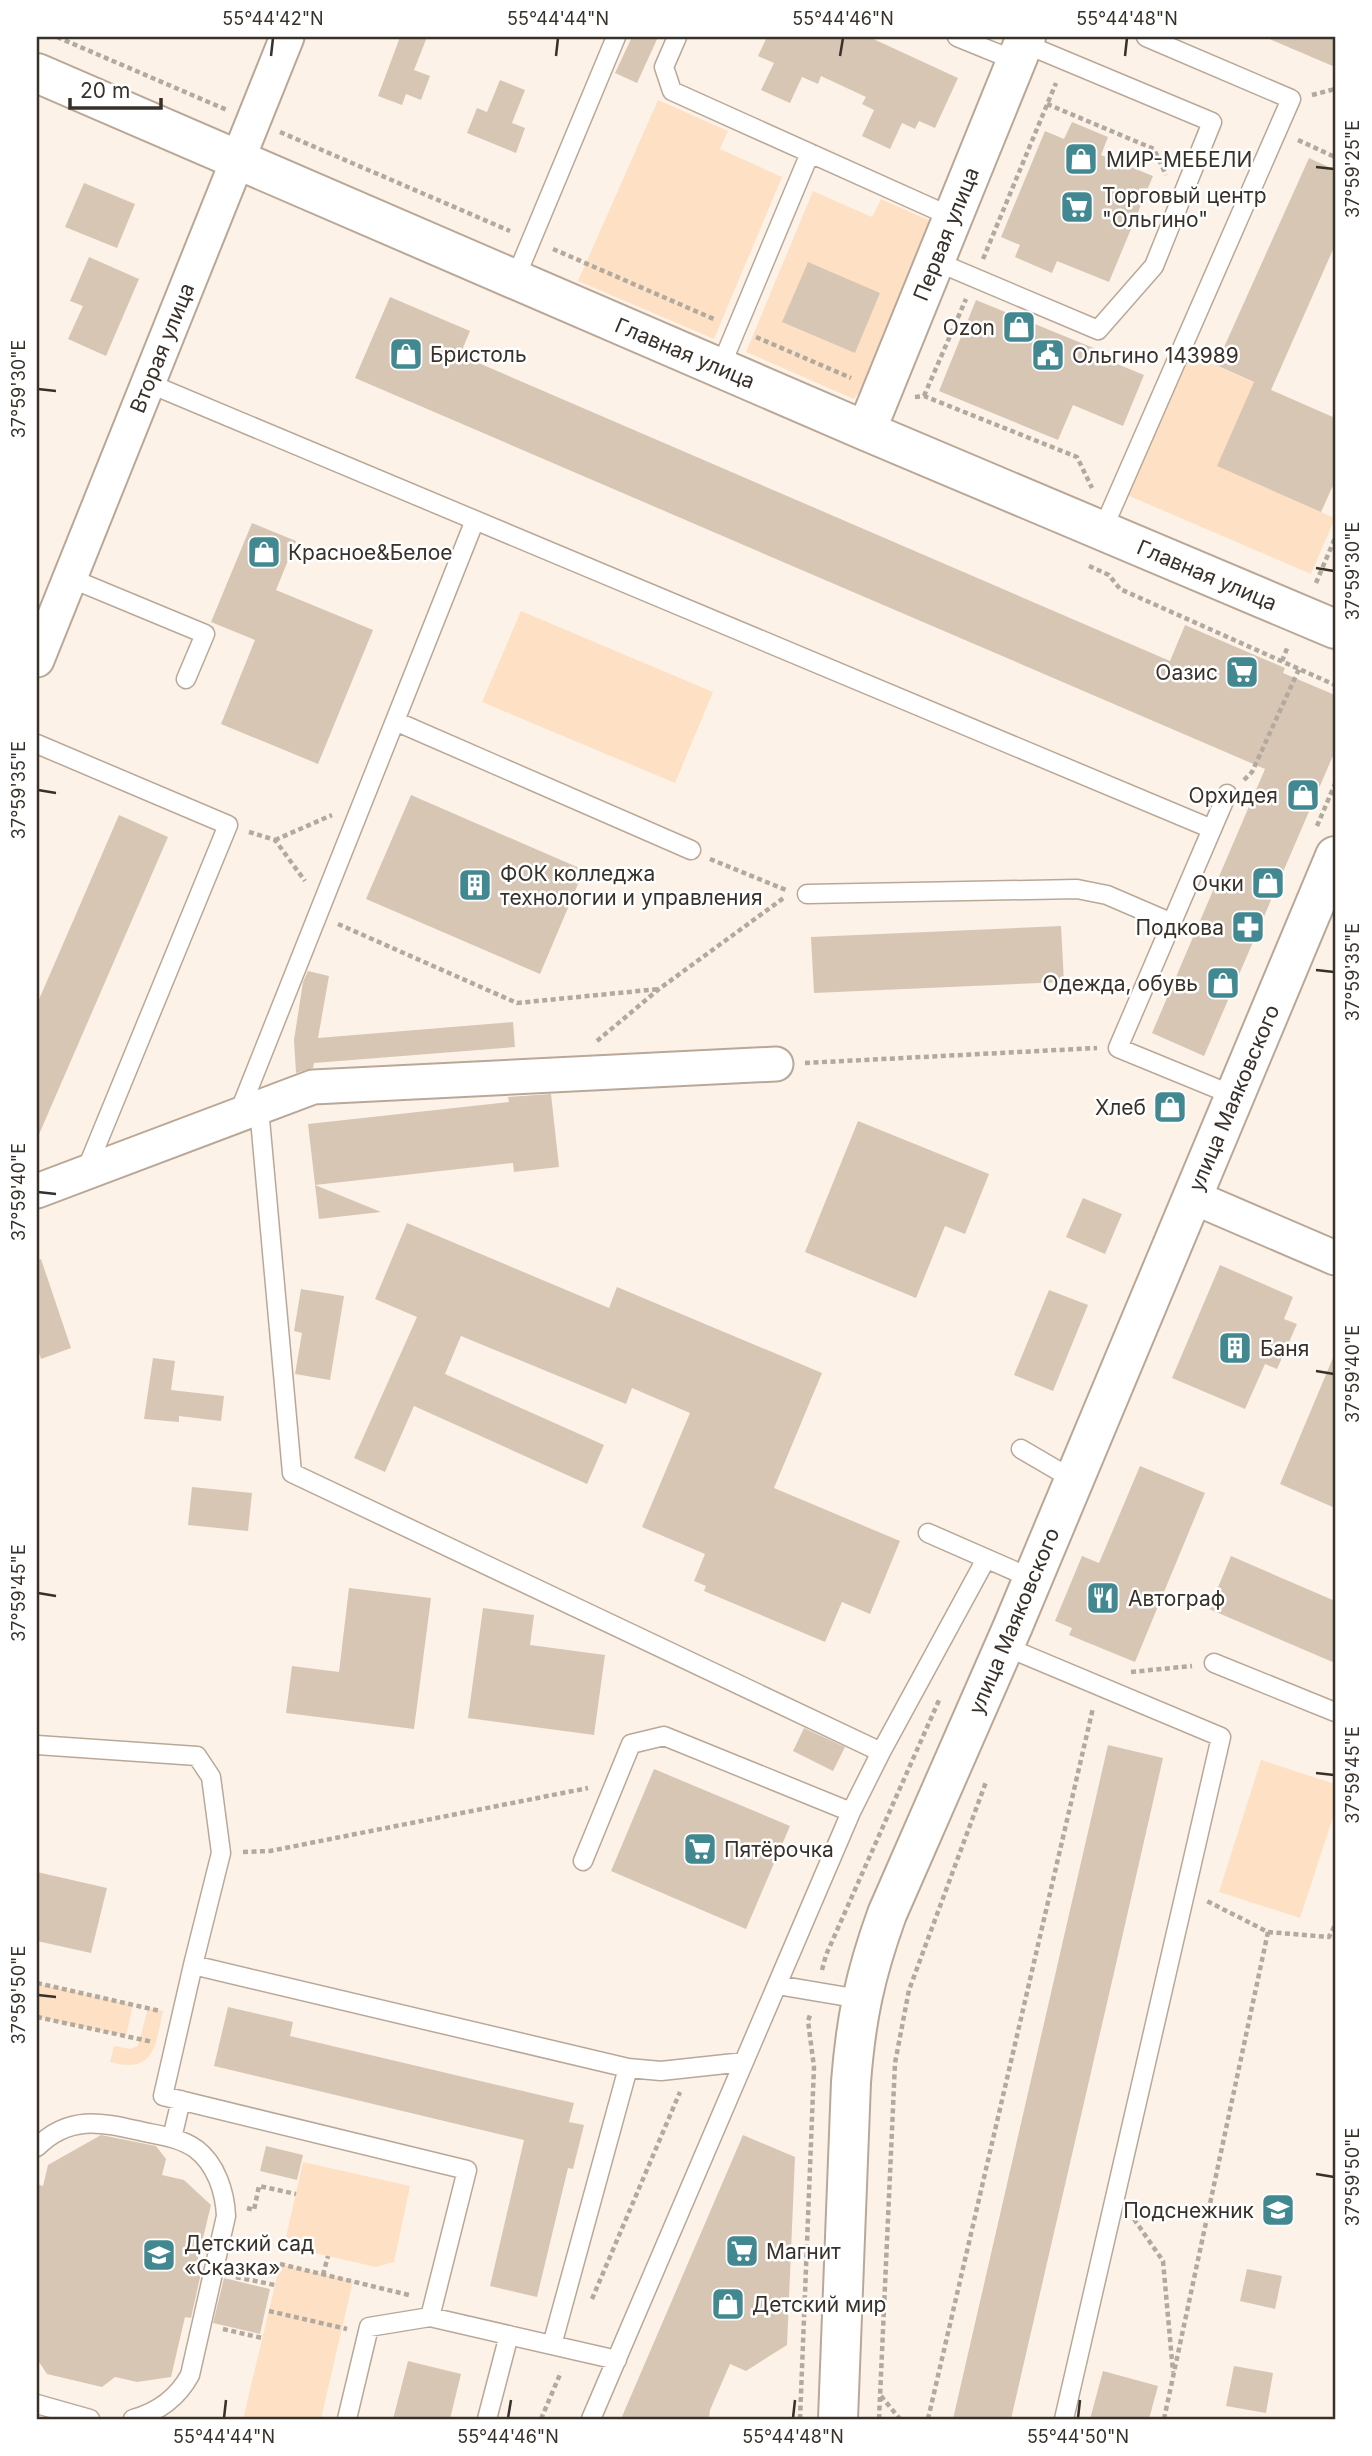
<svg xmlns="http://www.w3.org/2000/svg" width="1372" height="2456" viewBox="0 0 1372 2456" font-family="Inter,sans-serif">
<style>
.green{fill:#fee1c5}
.building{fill:#d8c6b5}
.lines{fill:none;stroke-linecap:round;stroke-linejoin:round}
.service-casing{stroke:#b9a897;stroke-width:21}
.minor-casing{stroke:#b9a897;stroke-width:37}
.tertiary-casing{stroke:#b9a897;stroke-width:42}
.path{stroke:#b2a99f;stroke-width:4.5;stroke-dasharray:5 3.5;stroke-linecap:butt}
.service{stroke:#fff;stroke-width:18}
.minor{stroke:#fff;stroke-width:33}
.tertiary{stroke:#fff;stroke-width:38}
.ticks{fill:none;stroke:#38312a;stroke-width:2.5}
.labels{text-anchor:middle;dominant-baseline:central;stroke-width:5;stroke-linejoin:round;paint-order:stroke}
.poi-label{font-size:21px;fill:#38312a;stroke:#fff;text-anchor:start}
.street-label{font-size:21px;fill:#38312a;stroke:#fff}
.neatline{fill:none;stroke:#38312a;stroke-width:2.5}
.ticks-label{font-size:18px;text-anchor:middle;fill:#38312a}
</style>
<rect width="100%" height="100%" fill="#fdf2e7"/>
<!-- green -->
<path class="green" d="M658,100L728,131L720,149L782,177L714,339L578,281Z
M813,191L872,217L881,199L935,223L875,368L854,399L746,352Z
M1190,354L1335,418V481L1321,512L1335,518L1311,574L1127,495Z
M521,611L713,692L675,783L482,702Z
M1261,1760L1335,1784V1811L1300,1918L1219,1892Z
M37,1983L133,2005L126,2036L37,2017Z
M148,2008L163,2011C155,2046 155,2074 110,2062L114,2046L130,2049L138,2046Z
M303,2162L410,2186L394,2262L376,2267L284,2246Z
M280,2264L353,2281L321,2419H243Z"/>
<!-- building -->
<path class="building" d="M400,37H427L414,70L430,76L421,100L406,94L402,105L378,96Z
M632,37H658L637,83L615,73Z
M767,37H869L958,78L935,128L919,121L915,129L902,123L890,149L862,136L874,110L862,104L866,97L821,76L818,84L802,77L790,103L761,90L774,63L758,56Z
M1265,37H1335V67Z
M500,80L525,90L512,123L525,128L516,153L467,133L477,108L487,112Z
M1072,122L1108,137L1101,155L1153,176L1109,282L1057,261L1052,273L1015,257L1020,245L1001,237L1045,131L1064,139Z
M1309,158L1335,170V245L1271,390L1335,418V481L1321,512L1217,466L1254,382L1216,365Z
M84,183L135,204L117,248L65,227Z
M89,257L139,279L106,356L68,339L83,306L70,301Z
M808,262L880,293L855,353L782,322Z
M390,297L470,331L460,355L1170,661L1185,625L1285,668L1283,673L1335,695V751L1204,1056L1152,1033L1265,769L355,378Z
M976,300L1096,349L1093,354L1144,375L1123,426L1073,405L1058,440L939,391Z
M252,523L296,541L276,590L373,630L318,764L221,724L255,640L211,622Z
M411,795L584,870L540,974L366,899Z
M119,815L168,837L37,1139V1004Z
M1061,926L1064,982L814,993L811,937Z
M308,971L329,976L318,1038L513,1022L515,1047L314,1063L313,1068L296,1073L294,1040L303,982Z
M551,1094L559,1167L514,1172L513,1163L315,1185L381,1212L319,1219L308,1124L509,1102L508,1097Z
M858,1121L989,1174L965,1234L945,1226L916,1298L805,1252Z
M1083,1198L1122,1214L1105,1254L1066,1237Z
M407,1223L609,1308L617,1287L822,1373L774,1488L900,1541L870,1614L842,1602L825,1642L704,1591L706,1586L694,1581L705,1554L642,1527L690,1413L632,1388L626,1404L461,1336L445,1374L604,1445L587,1484L414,1406L385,1472L354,1458L417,1317L375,1299Z
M41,1259L71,1348L41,1359L37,1346V1260Z
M1220,1265L1293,1297L1284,1319L1297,1324L1277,1369L1265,1364L1245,1409L1172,1378Z
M301,1289L344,1296L330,1380L295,1374L302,1333L294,1331Z
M1049,1290L1088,1305L1053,1391L1014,1375Z
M1335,1353V1508L1280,1484Z
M153,1358L175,1361L171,1390L224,1396L221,1421L179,1416V1422L144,1419Z
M1140,1466L1205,1493L1135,1662L1069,1635L1072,1628L1055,1621L1082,1556L1099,1563Z
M192,1487L252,1493L248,1531L188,1525Z
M1231,1556L1335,1601V1663L1209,1609Z
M349,1588L431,1598L414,1729L286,1713L292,1666L339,1672Z
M483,1608L534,1615L530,1645L605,1655L594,1735L468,1718Z
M804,1728L845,1747L833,1771L793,1751Z
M1108,1745L1163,1758L1119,1951L1011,2419H953Z
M654,1769L790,1826L746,1929L611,1871Z
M37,1872L107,1888L91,1953L37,1941Z
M228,2007L293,2022L290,2036L574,2103L569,2122L584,2125L573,2169L568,2168L537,2297L490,2286L524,2140L214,2066Z
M101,2135L156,2146L166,2159L162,2175L184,2180L211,2205L195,2271L201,2273L191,2318L185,2317L171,2377L137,2382L115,2377L102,2387L47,2374L37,2359V2184L43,2186L48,2165Z
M743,2135L795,2157L787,2345L746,2371L730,2364L710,2410L709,2419H621Z
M266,2146L303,2155L297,2180L260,2171Z
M1247,2269L1282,2276L1275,2309L1240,2301Z
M224,2278L270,2289L260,2334L213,2323Z
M408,2361L461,2374L450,2419H393Z
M1234,2366L1273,2373L1266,2413L1226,2406Z
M1103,2371L1158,2386L1149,2419H1090Z"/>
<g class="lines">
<defs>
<path id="service" d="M677,37L664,67L672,91L952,217
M957,37L1016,61
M935,261L1098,330L1154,266L1212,122L1023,43
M515,279L616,37
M720,368L810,153
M148,383L1212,829
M1102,531L1291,99L1146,37
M70,578L205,634L186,679
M395,721L691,850
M37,744L228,825L85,1173
M1227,794L1118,1048L1235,1096
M807,894L1077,889L1107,895L1172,923
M259,1108L292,1473L881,1752
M238,1115L475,520
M1021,1449L1074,1480
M928,1533L1033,1579
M1004,1646L1221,1737L1064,2419
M1214,1663L1335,1712
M37,1745L197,1756L211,1777L221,1853L193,1965L628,2068L661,2071L744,2062
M583,1861L631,1744L664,1736L851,1812
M193,1965L163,2096L467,2170L430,2317
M777,1985L860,1999
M172,2138L181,2100
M37,2147C72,2112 107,2124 149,2133C165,2136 182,2139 196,2149C216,2164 225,2192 226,2216L190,2375C178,2397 158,2412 133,2419
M552,2345L628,2068
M37,2404L90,2419
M347,2419L369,2327L430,2317L617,2360
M487,2419L509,2335
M591,2419L851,1812L881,1752L986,1559"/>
<path id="minor" d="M37,660L287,37
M37,1191L313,1087L776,1064
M1193,1197L1335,1258"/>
<path id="tertiary" d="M37,73L866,431L1335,629
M866,431L1026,37
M838,2419L851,2082C856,2018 865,1975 887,1914L1013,1626L1335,856"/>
</defs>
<!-- service casing -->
<use href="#service" class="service-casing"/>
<!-- minor casing -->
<use href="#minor" class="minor-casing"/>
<!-- tertiary casing -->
<use href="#tertiary" class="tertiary-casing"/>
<!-- path -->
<path class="path" d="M57,37L227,110
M1312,95L1335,89
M1047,104L1154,149L1166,175
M280,132L510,231
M1298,140L1335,157
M553,249L716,320
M983,259L1056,83
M756,337L851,378
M924,396L966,299
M915,397L924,396L1077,457L1092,488
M1089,566L1109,575L1120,589L1335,685
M1316,583L1335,538
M1282,661L1288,646
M1244,780L1252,772L1299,669
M1317,826L1335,784
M249,832L275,840L305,881
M275,840L332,815
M710,859L786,890
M338,924L517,1003L659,989
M597,1041L659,989L785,897
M805,1063L1097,1048
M1131,1672L1192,1666
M243,1852L270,1851L588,1788
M1268,1932L1329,1937L1335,1925
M822,1970L826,1955L940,1698
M37,1983L160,2011
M37,2017L153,2042
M247,2208L254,2210L259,2186L296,2194
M1134,2219L1163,2261L1173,2372
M280,2264L409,2295
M323,2275L328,2256
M236,2277L275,2285
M592,2299L680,2092
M269,2311L347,2329
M223,2329L262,2338
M881,2396L900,2419
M541,2419L561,2372
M800,2419L814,2067L808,2021L810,2015
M879,2419L895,2063L909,1990L986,1782
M928,2419L1093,1708
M1164,2419L1268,1932L1207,1901"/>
<!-- service -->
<use href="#service" class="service"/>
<!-- minor -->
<use href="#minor" class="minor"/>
<!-- tertiary -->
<use href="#tertiary" class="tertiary"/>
</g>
<!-- ticks -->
<path class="ticks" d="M271,56L273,38M556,56L558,38M840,56L843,38M1125,56L1127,38M1316,167L1334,169M38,389L56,391M1316,568L1334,571M38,790L56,793M1316,970L1334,972M38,1192L56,1194M1316,1371L1334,1374M38,1593L56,1596M1316,1773L1334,1775M38,1995L56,1997M1316,2174L1334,2177M224,2418L226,2400M508,2418L511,2400M793,2418L795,2400M1078,2418L1080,2400"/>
<!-- icons -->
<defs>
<symbol id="shop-square" viewBox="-11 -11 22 22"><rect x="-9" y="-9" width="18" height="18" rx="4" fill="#418890" stroke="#fff"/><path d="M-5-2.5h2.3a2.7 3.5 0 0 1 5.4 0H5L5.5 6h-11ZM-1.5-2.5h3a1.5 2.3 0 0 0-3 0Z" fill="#fff"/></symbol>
<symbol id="supermarket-square" viewBox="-11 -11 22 22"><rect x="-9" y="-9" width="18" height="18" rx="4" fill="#418890" stroke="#fff"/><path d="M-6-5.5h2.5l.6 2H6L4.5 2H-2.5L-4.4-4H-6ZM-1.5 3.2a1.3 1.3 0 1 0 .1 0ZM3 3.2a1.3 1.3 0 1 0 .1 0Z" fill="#fff"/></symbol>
<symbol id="civic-square" viewBox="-11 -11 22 22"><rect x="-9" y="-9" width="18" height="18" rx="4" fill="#418890" stroke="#fff"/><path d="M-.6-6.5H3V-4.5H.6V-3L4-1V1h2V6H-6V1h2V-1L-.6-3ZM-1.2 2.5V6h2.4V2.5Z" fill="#fff"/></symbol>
<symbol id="building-square" viewBox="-11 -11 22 22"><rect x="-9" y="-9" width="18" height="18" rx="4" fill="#418890" stroke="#fff"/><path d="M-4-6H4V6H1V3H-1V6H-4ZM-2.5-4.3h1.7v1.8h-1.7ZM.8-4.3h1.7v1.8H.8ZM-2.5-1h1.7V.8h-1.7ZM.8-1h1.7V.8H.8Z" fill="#fff"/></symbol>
<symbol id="pharmacy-square" viewBox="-11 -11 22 22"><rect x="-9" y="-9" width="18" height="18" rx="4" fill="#418890" stroke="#fff"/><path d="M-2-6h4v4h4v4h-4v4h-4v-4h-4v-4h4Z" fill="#fff"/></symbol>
<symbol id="restaurant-square" viewBox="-11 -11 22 22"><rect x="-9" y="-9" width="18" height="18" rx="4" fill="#418890" stroke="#fff"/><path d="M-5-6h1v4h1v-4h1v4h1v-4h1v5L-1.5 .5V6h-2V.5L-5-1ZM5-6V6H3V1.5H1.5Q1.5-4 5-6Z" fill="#fff"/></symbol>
<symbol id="school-square" viewBox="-11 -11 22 22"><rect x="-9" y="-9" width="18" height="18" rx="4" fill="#418890" stroke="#fff"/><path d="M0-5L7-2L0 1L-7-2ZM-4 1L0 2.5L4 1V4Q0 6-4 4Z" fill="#fff"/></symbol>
</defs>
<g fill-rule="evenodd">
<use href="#shop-square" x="1062" y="140" width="38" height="38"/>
<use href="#supermarket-square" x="1058" y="188" width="38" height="38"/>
<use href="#shop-square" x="1000" y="308" width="38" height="38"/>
<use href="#shop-square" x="387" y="335" width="38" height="38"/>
<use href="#civic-square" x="1029" y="336" width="38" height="38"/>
<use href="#shop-square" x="245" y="533" width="38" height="38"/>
<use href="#supermarket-square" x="1223" y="653" width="38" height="38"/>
<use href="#shop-square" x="1284" y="776" width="38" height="38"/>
<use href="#shop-square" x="1249" y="864" width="38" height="38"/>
<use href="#building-square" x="456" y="866" width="38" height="38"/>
<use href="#pharmacy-square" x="1229" y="908" width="38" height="38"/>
<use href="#shop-square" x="1204" y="964" width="38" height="38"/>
<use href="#shop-square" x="1151" y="1088" width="38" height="38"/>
<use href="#building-square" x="1216" y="1329" width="38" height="38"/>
<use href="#restaurant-square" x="1084" y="1579" width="38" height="38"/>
<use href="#supermarket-square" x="681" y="1830" width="38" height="38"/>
<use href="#school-square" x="1259" y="2191" width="38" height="38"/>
<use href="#supermarket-square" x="723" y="2232" width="38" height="38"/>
<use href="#school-square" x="140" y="2236" width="38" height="38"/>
<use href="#shop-square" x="709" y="2285" width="38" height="38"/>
</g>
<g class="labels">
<!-- poi labels -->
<g class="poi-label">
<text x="1106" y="159">МИР-МЕБЕЛИ</text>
<text x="1102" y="195">Торговый центр<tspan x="1102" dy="24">"Ольгино"</tspan></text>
<text x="995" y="327" text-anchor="end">Ozon</text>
<text x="430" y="354">Бристоль</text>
<text x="1072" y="355">Ольгино 143989</text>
<text x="288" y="552">Красное&amp;Белое</text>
<text x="1218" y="672" text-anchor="end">Оазис</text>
<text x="1278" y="795" text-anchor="end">Орхидея</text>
<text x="500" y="873">ФОК колледжа<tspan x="500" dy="24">технологии и управления</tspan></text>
<text x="1244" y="883" text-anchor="end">Очки</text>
<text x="1224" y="927" text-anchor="end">Подкова</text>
<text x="1198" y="983" text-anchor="end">Одежда, обувь</text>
<text x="1146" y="1107" text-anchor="end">Хлеб</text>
<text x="1260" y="1348">Баня</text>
<text x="1128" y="1598">Автограф</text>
<text x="724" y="1849">Пятёрочка</text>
<text x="1254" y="2210" text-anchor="end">Подснежник</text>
<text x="184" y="2243">Детский сад<tspan x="184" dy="24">«Сказка»</tspan></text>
<text x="766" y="2251">Магнит</text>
<text x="752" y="2304">Детский мир</text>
</g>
<!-- street labels -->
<g class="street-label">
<text transform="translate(946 234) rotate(-68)">Первая улица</text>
<text transform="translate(162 348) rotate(-68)">Вторая улица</text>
<text transform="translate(685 353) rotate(23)">Главная улица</text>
<text transform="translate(1207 575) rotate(23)">Главная улица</text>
<text transform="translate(1234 1098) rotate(-67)">улица Маяковского</text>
<text transform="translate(1014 1621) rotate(-67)">улица Маяковского</text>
</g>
</g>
<!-- border -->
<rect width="1372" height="2456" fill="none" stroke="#ffffff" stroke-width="77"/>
<!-- scale -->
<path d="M70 98v10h91v-10" fill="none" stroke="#38312a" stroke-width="3.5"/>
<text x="80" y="98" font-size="21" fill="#38312a" stroke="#ffffff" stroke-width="5" paint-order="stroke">20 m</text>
<rect x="38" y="38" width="1296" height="2380" class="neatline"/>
<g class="ticks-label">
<text x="273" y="25">55°44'42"N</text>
<text x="558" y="25">55°44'44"N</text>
<text x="843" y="25">55°44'46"N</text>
<text x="1127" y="25">55°44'48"N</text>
<text transform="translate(1353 169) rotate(-90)" y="6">37°59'25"E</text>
<text transform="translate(19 389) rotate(-90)" y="6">37°59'30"E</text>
<text transform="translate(1353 571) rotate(-90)" y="6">37°59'30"E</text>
<text transform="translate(19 790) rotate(-90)" y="6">37°59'35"E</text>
<text transform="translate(1353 972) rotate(-90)" y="6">37°59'35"E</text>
<text transform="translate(19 1192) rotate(-90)" y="6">37°59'40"E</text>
<text transform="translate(1353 1374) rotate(-90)" y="6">37°59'40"E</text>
<text transform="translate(19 1593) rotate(-90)" y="6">37°59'45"E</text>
<text transform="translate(1353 1775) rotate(-90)" y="6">37°59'45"E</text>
<text transform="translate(19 1995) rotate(-90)" y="6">37°59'50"E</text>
<text transform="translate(1353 2177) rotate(-90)" y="6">37°59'50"E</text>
<text x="224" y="2443">55°44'44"N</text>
<text x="508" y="2443">55°44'46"N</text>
<text x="793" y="2443">55°44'48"N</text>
<text x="1078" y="2443">55°44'50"N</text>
</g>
</svg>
